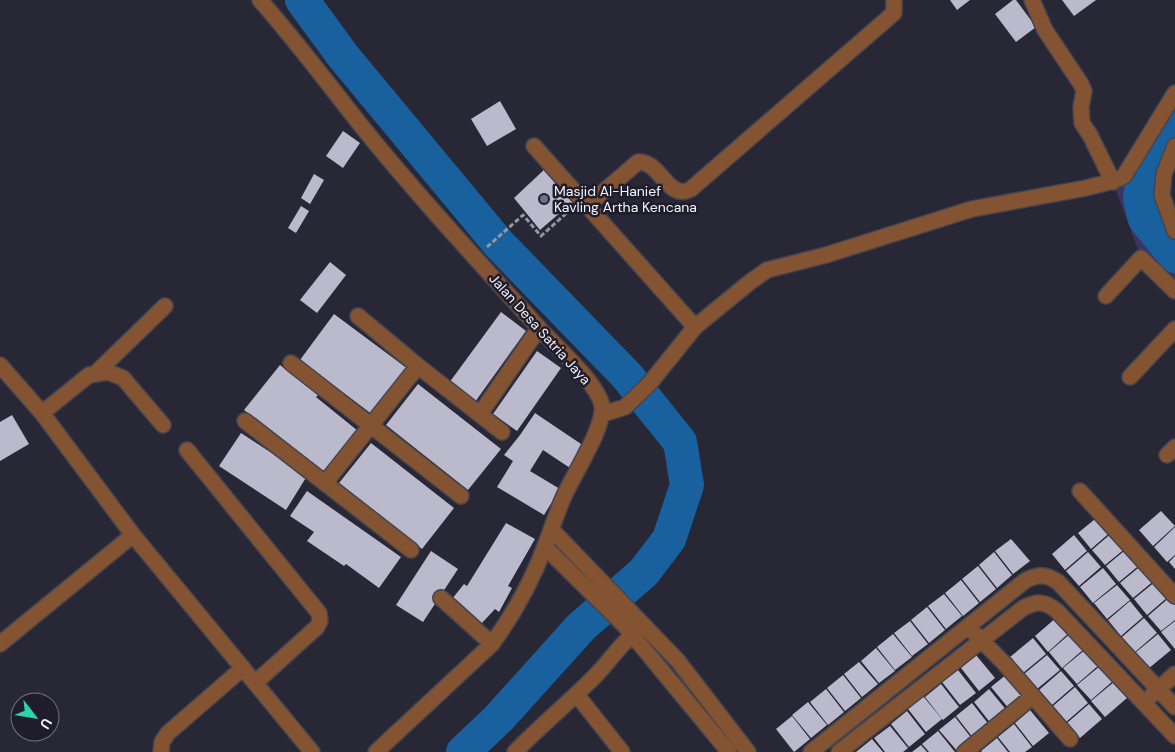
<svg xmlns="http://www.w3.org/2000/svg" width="1175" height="752" viewBox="0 0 1175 752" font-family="'DM Sans',sans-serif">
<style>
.green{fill:#3d3466}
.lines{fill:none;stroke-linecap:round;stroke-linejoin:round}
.river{stroke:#19609f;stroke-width:34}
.building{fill:#bbb9cc}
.minor-casing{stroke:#444451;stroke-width:18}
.path{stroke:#9796a2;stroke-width:3;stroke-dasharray:5 2.5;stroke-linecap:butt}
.minor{stroke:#845331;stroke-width:15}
.worship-dot{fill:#6b7280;stroke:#1f1d2b;stroke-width:2}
.labels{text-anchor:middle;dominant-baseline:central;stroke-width:5;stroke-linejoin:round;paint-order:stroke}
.poi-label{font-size:14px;fill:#f3f3fc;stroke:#1f1d2b;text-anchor:start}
.street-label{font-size:14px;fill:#f3f3fc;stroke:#1f1d2b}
</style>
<rect width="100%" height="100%" fill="#282735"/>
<!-- green -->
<path class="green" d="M1175,93V146L1164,174L1175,231V291L1141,258L1113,182Z"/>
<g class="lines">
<!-- river -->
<path class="river" d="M302,0L343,56L499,244L627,376L680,442L687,485L669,539L644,572L581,627L498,719L463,752
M1175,116L1144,166L1140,199L1145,219L1175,256"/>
</g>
<!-- building -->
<path class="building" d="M950,0H970L957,10Z
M1013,0H1016L1036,27L1016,42L995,14Z
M1062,0H1096L1074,16Z
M500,101L516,129L487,146L471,119Z
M343,131L360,143L343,168L326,156Z
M547,167L575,200L540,230L514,198Z
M314,174L324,180L310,204L301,198Z
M301,206L309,211L296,233L288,228Z
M330,262L346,275L317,313L300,300Z
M501,312L526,331L475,402L449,383Z
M334,314L408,369L373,415L300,360Z
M537,351L561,368L517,431L493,414Z
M280,365L318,395L316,397L358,431L325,473L244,410Z
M418,384L501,449L468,490L386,425Z
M535,413L584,446L570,468L543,450L530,471L560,489L544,515L497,487L513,461L504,455L520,435Z
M12,415L29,444L0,461V422Z
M241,433L307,476L286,510L219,466Z
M371,443L454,508L422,549L339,483Z
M307,491L401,557L379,588L346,564L344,566L307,541L314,532L290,516Z
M1161,511L1175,526L1153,546L1139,530Z
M1100,515L1113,530L1091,549L1078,533Z
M506,523L535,539L508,586L512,588L499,612L495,609L481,624L452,599L464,584L467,586Z
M1175,527V555L1167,562L1154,547Z
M1114,531L1127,547L1105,565L1092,550Z
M1074,535L1087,551L1065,570L1052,554Z
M1011,539L1030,561L1013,574L995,551Z
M1129,547L1142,563L1119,582L1106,566Z
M431,551L458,569L423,622L396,605Z
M994,552L1012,575L997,588L979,565Z
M1088,552L1101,567L1079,586L1066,571Z
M1175,556V569L1169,562Z
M1143,564L1156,579L1133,598L1120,583Z
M978,566L996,589L980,602L962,579Z
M1103,568L1116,584L1093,603L1080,587Z
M961,580L979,603L963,616L945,593Z
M1156,581L1169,596L1147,615L1134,599Z
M1117,585L1130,600L1107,619L1094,603Z
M944,594L962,616L946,629L928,606Z
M1170,597L1175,603V620L1161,631L1148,616Z
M1130,601L1143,617L1121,636L1108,620Z
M927,607L945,630L929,643L911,620Z
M1057,617L1070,632L1048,652L1035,636Z
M1144,618L1157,633L1135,652L1122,637Z
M910,621L928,644L912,656L894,633Z
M1175,621V649L1161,632Z
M1071,633L1084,649L1062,668L1049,652Z
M893,634L912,657L895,670L877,647Z
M1158,634L1171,650L1148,669L1135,653Z
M1033,638L1046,654L1023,673L1010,657Z
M876,648L895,671L879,683L861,661Z
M1086,649L1099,665L1077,684L1063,668Z
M976,655L995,678L979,691L961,668Z
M1047,655L1060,670L1037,689L1024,674Z
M859,662L878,684L862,697L844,674Z
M1100,666L1113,681L1091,700L1077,685Z
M958,670L976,693L960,705L942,682Z
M1061,671L1074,686L1052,705L1039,690Z
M1007,674L1025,697L1010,710L991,687Z
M843,675L861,698L845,711L827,688Z
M1114,682L1127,698L1105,717L1091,701Z
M941,684L959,707L943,720L925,697Z
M1075,687L1088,703L1066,722L1053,706Z
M826,689L844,712L828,725L810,702Z
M989,689L1008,712L992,725L974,702Z
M923,696L942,719L926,732L908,709Z
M808,702L827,725L811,738L792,715Z
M972,703L990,726L974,739L956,716Z
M1089,704L1102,719L1080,738L1067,723Z
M1030,710L1049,733L1033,746L1015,723Z
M907,711L925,734L909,747L891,724Z
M792,716L810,739L794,752L776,729Z
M955,717L973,740L958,752L939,730Z
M1014,724L1032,747L1025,752H1010L998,737Z
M890,726L908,748L903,752H885L874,738Z
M938,731L955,752H929L922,744Z
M997,738L1008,752H982L981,751Z
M872,739L883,752H856Z
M921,745L927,752H912Z"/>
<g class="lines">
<defs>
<path id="minor" d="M260,0C296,41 329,85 363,128C418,196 478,261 537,326C554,345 598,383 602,406C605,426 574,474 565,494C557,511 552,529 545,546C532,581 513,615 492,644L376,752
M1032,0L1045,30L1081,84L1084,91L1081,107L1082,123L1090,135L1113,182
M534,146L695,327
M1175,146L1164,174L1162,195L1175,231
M587,206L638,162C660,160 668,202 691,189L894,13V0
M1106,296L1141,258L1175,291
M358,316L418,366L502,432
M291,363L461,496
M0,365L42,413L133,535L312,752
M96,373L165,306
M1130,377L1175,329
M42,413L89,375L108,372L123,378L163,425
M480,414L539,328
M603,414L625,407L650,383L695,327L750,282L767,270L826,255L972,209L1086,188C1099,184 1112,183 1124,176L1175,93
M245,421L411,550
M187,450L319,613L320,621L317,627L255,683
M1167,455L1175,447
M325,483L418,366
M1080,491L1175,596
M551,529L678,661L748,752
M545,547L625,626L729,752
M441,598L492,644
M975,634L1004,663L1070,739
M0,644L133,535
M577,695L622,752
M1152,695L1175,674
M161,752L162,742L168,733L243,668
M515,752C541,725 571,701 597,674C611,660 623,640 640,629
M811,752L1026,580C1039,574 1046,574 1058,582L1175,707
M839,752L1023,608C1037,601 1045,601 1057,611L1175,736
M965,752L1033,696"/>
</defs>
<!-- minor casing -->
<use href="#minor" class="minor-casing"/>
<!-- path -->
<path class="path" d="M487,247L523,215L541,236L570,210"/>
<!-- minor -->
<use href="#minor" class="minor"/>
</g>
<!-- markers -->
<circle class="worship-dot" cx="544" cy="199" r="5"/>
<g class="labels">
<!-- poi labels -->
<g class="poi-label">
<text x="554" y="191">Masjid Al-Hanief<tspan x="554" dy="16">Kavling Artha Kencana</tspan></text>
</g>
<!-- street labels -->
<g class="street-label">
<text transform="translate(540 329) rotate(48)">Jalan Desa Satria Jaya</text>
</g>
</g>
<!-- north arrow -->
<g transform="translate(35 717) rotate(121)"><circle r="24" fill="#1f1d2b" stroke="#74737f"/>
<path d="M0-4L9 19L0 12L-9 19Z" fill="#29d5ad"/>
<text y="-8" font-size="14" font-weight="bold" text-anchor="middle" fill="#f3f3fc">U</text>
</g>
</svg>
